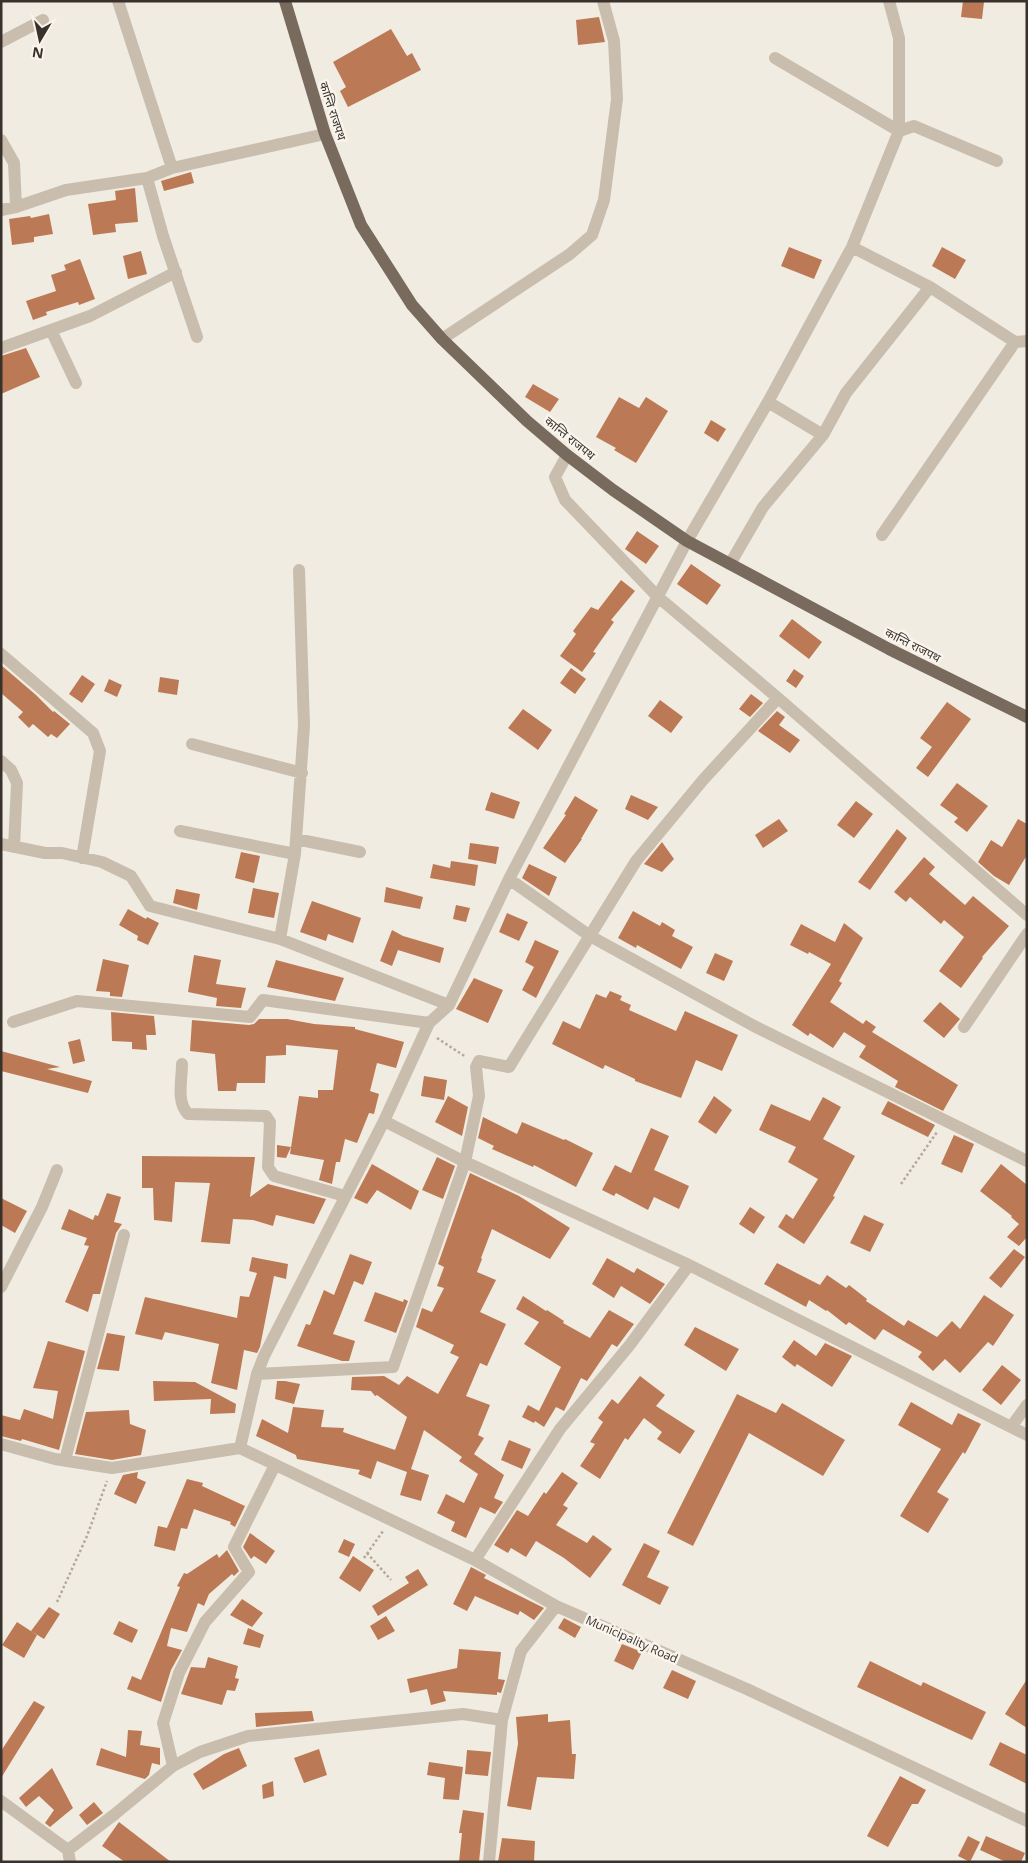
<svg xmlns="http://www.w3.org/2000/svg" width="1028" height="1863" viewBox="0 0 1028 1863" font-family="'Open Sans','Noto Sans Devanagari',sans-serif">
<style>
.building{fill:#bb7a55}
.lines{fill:none;stroke-linecap:round;stroke-linejoin:round}
.path{stroke:#b5a898;stroke-width:2.5;stroke-dasharray:2.5 2.5;stroke-linecap:butt}
.minor{stroke:#c9bdae;stroke-width:12}
.major{stroke:#796a5e;stroke-width:12}
.labels{text-anchor:middle;dominant-baseline:central;stroke-width:5;stroke-linejoin:round;paint-order:stroke}
.street-label{font-size:12px;fill:#38312c;stroke:#f9f5ed}
</style>
<rect width="100%" height="100%" fill="#f1ece1"/>
<!-- building -->
<path class="building" d="M963,1L984,2L982,19L961,17Z
M599,17L605,42L578,45L576,20Z
M391,29L407,56L412,53L421,70L348,107L340,91L346,87L333,62Z
M191,172L194,183L164,191L161,181Z
M135,188L138,222L115,224L116,232L93,235L88,204L116,200L115,191Z
M49,214L53,234L34,237V242L12,245L9,219L30,216L31,218Z
M789,247L822,260L814,279L781,266Z
M942,247L966,260L955,279L932,266Z
M141,251L147,274L128,279L123,256Z
M80,259L95,299L79,305L78,302L46,312L47,315L33,320L26,301L56,291L51,275L66,270L64,265Z
M26,348L40,377L1,394V356Z
M533,384L559,399L550,412L525,397Z
M619,397L639,408L646,397L668,411L636,463L614,450L616,448L596,437Z
M711,420L726,429L718,442L704,433Z
M637,531L659,546L646,564L625,549Z
M691,564L721,585L707,605L677,584Z
M621,580L635,591L611,620L614,622L593,652L596,653L582,672L560,656L576,634L573,631L591,607L598,610Z
M792,619L822,642L809,659L779,636Z
M1,665L36,695L53,712L54,711L70,724L57,738L51,734L48,737L33,724L29,728L18,717L23,712L1,693Z
M571,668L586,679L575,694L560,683Z
M794,669L804,676L796,688L786,681Z
M82,675L95,684L82,703L69,694Z
M160,677L179,680L177,695L158,692Z
M109,679L122,685L117,697L104,691Z
M751,694L763,703L750,717L739,709Z
M660,700L683,717L671,733L648,716Z
M947,702L971,719L928,777L916,768L932,747L920,738Z
M523,709L552,730L538,750L508,728Z
M777,711L785,717L779,725L800,740L790,753L758,731Z
M957,783L988,806L967,832L954,822L958,818L940,805Z
M491,792L520,802L514,819L485,810Z
M631,795L658,807L648,820L625,809Z
M575,796L598,810L581,839H582L565,863L543,848L566,815L564,814Z
M856,801L873,814L854,838L837,825Z
M779,819L788,831L763,848L755,835Z
M1018,819L1027,824V855L1009,885L994,876L978,862L991,840L1002,847Z
M897,829L907,838L870,890L858,882Z
M662,842L674,859L662,872L644,864Z
M470,843L499,847L496,864L468,859Z
M241,852L260,856L254,883L235,878Z
M924,857L935,867L929,874L965,905L973,896L1009,926L982,957L983,958L961,988L939,971L964,937L944,920L941,924L910,897L906,902L894,892Z
M451,861L478,865L475,886L430,878L433,864L450,868Z
M529,864L557,877L549,896L522,878Z
M386,887L423,897L420,909L384,902Z
M253,888L279,893L274,918L248,913Z
M176,889L200,894L197,910L173,903Z
M312,901L361,918L353,943L328,934L326,941L300,932Z
M456,905L470,908L466,922L453,919Z
M128,909L146,919L147,917L159,923L148,945L137,940L138,936L119,925Z
M633,911L660,926L662,922L675,930L672,936L693,947L681,969L637,945L636,948L618,938Z
M507,913L528,922L519,941L499,932Z
M844,923L863,938L839,981L842,983L830,1002L863,1024L866,1020L876,1027L872,1032L958,1085L943,1111L895,1087L898,1081L859,1057L866,1046L844,1032L833,1048L810,1033L808,1036L792,1025L831,964L809,952L808,954L790,945L801,924L835,942Z
M392,930L403,936L444,948L440,963L398,950L392,966L380,961Z
M535,940L559,951L536,998L522,990L534,967L525,962Z
M715,953L733,961L724,981L706,973Z
M194,955L221,960L216,984L246,988L241,1008L216,1006L217,998L188,992Z
M103,959L129,965L122,997L110,996V992L96,991Z
M276,960L344,978L335,1001L267,987Z
M474,978L503,990L488,1023L456,1009Z
M610,991L622,996L620,1000L631,1005L629,1010L676,1031L685,1011L738,1035L722,1071L696,1060L681,1098L635,1081V1079L605,1065L603,1069L552,1044L563,1021L580,1029L596,994L606,998Z
M940,1002L960,1019L944,1038L923,1021Z
M111,1012L154,1016L156,1035H146L147,1050L132,1049V1042L112,1041Z
M259,1019H287L314,1024L355,1027V1029L404,1042L396,1068L377,1063L370,1091L379,1094L374,1114L369,1113L357,1143L345,1139L340,1162H336L332,1184L319,1180L324,1160L290,1154L299,1096L318,1098V1090H333L338,1050L286,1045V1055L266,1056L265,1083H237L236,1091H218L215,1054L190,1051L192,1020L249,1025L254,1024Z
M80,1039L85,1061L73,1064L68,1042Z
M1,1051L60,1067L47,1069L92,1081L88,1093L1,1071Z
M424,1076L447,1080L444,1100L421,1096Z
M448,1096L468,1107L462,1136L435,1122Z
M714,1096L732,1110L716,1134L698,1122Z
M823,1097L841,1107L823,1139L855,1156L833,1196L835,1197L804,1244L778,1227L786,1214L793,1219L818,1179L788,1162L796,1147L759,1130L771,1104L810,1121Z
M888,1101L935,1125L928,1137L881,1114Z
M483,1117L517,1134L522,1122L564,1140L565,1139L593,1153L576,1187L534,1165L533,1167L492,1149L494,1146L478,1138Z
M651,1128L669,1136L654,1170L689,1186L679,1209L654,1197L648,1210L616,1193L614,1196L602,1190L615,1165L631,1173Z
M954,1135L974,1144L962,1173L941,1164Z
M277,1145L291,1147L286,1158L277,1157Z
M142,1156L255,1157L250,1197L268,1184L326,1199L314,1224L276,1215L273,1226L253,1220L233,1219L230,1244L201,1242L210,1183L175,1182L172,1222L154,1220L153,1188H142Z
M437,1157L455,1166L443,1199L422,1190Z
M372,1164L419,1191L411,1210L377,1190L367,1204L354,1198Z
M1001,1164L1027,1185V1237L1019,1246L1007,1237L1019,1224L1011,1217L1012,1216L980,1191Z
M470,1173L519,1196L570,1228L550,1259L492,1229L481,1258L482,1259L477,1272L496,1280L480,1312L506,1324L487,1366L480,1363L466,1396L490,1405L478,1435L484,1438L474,1454L504,1475L494,1498L503,1502L495,1514L480,1507L466,1538L451,1531L455,1522L437,1513L446,1494L464,1503L478,1474L459,1461L462,1457L424,1430L411,1469L429,1475L421,1501L400,1495L407,1472L377,1461L371,1479L358,1474L360,1470L297,1459L296,1455L256,1436L262,1419L288,1433L293,1407L324,1410L321,1427L344,1428L343,1432L395,1450L407,1417L377,1395L375,1396L371,1391L351,1390L352,1377L384,1376L399,1385L407,1376L438,1394L459,1357L450,1353L454,1345L416,1327L422,1308L432,1312L444,1288L437,1286L444,1267L438,1264Z
M107,1193L121,1197L114,1222L122,1224L116,1233L100,1294H93L88,1312L65,1302L89,1246L84,1245L87,1238L61,1229L69,1209L93,1220L95,1215L98,1216Z
M1,1198L27,1211L15,1233L1,1225Z
M750,1207L765,1217L754,1234L739,1224Z
M864,1215L884,1224L870,1252L850,1243Z
M1014,1249L1025,1257L1001,1288L989,1278Z
M350,1254L372,1262L363,1285L354,1281L333,1334L355,1341L349,1361H342L297,1346L306,1324L310,1325L324,1290L334,1295Z
M252,1257L288,1264L286,1279L274,1276L260,1347L257,1353L244,1350L237,1390L211,1383L219,1344L165,1332L162,1340L135,1334L145,1297L237,1318L240,1296L249,1297L257,1273L249,1271Z
M607,1258L634,1273L637,1268L665,1284L650,1304L621,1286L614,1298L592,1284Z
M777,1263L820,1285L827,1275L846,1288L849,1285L867,1299L866,1301L904,1326L908,1320L937,1337L952,1321L960,1329L984,1295L1014,1315L993,1346L988,1342L960,1373L945,1359L933,1371L918,1357L922,1352L883,1329L875,1340L849,1322L846,1325L827,1310L826,1311L809,1300L806,1307L764,1284Z
M375,1292L403,1302L404,1299L408,1301L396,1333L364,1321Z
M523,1296L546,1311L547,1310L564,1321L563,1323L590,1338L609,1310L634,1324L617,1347L612,1344L587,1381L581,1378L564,1411L556,1407L544,1427L535,1421L534,1423L522,1417L528,1405L539,1411L561,1367L524,1344L539,1322L516,1309Z
M695,1327L739,1349L726,1371L684,1345Z
M107,1333L125,1336L119,1371L97,1369Z
M794,1340L816,1356L825,1343L852,1356L832,1387L797,1364L795,1367L782,1357Z
M48,1341L85,1351L59,1450L22,1439L21,1441L1,1436V1415L20,1420L24,1409L53,1419L58,1391L33,1388Z
M1002,1365L1021,1380L1001,1405L982,1390Z
M640,1376L665,1395L656,1406L695,1431L680,1454L657,1439L662,1432L644,1418L628,1440L625,1438L600,1479L580,1466L595,1444L590,1442L603,1422L598,1418L612,1399L618,1404Z
M153,1381L195,1382L236,1404L235,1413L210,1414L211,1399L154,1401Z
M277,1381H285L300,1384L294,1404L275,1399Z
M737,1394L776,1413L782,1403L845,1440L823,1476L749,1433L693,1546L667,1533Z
M911,1402L952,1425L958,1413L981,1424L965,1454L963,1452L937,1492L949,1499L928,1533L900,1516L941,1449L898,1425Z
M129,1410L130,1424L146,1430L141,1455L112,1460L75,1454L86,1412Z
M509,1440L531,1449L522,1469L501,1460Z
M138,1472L137,1478L146,1482L136,1504L114,1494L123,1475Z
M562,1472L578,1483L563,1505L568,1508L556,1525L587,1543L593,1535L612,1549L590,1578L564,1558L536,1541L526,1557L511,1548L508,1553L494,1545L517,1510L528,1516L544,1492L546,1494Z
M187,1479L203,1483L202,1486L245,1506L235,1527L230,1524L231,1522L194,1509L187,1529L181,1528L175,1551L154,1546L158,1526L167,1528Z
M250,1533L275,1551L266,1564L254,1556L251,1559L243,1547Z
M344,1539L355,1544L349,1557L338,1552Z
M644,1543L660,1551L647,1577L669,1587L660,1605L622,1585Z
M227,1550L239,1571L234,1576L232,1574L209,1594L204,1606L198,1603L187,1632L171,1628L167,1646L182,1650L171,1670L161,1702L127,1689L132,1676L141,1680L180,1587L177,1586L184,1573L187,1574L217,1554L219,1558Z
M353,1556L374,1570L360,1592L339,1578Z
M471,1567L486,1575L484,1578L544,1608L534,1620L520,1611L518,1615L475,1596L467,1611L453,1604Z
M418,1569L428,1585L378,1616L372,1606L409,1583L405,1577Z
M242,1599L263,1613L252,1627L230,1615Z
M49,1607L60,1614L44,1639L31,1631Z
M386,1616L395,1631L378,1640L370,1626Z
M564,1618L581,1627L575,1638L558,1628Z
M119,1621L138,1630L132,1643L113,1634Z
M17,1622L37,1635L24,1658L2,1645Z
M248,1628L264,1635L260,1648L243,1644Z
M622,1644L642,1652L633,1670L614,1661Z
M459,1649L501,1652L498,1679L505,1680L501,1693L497,1692V1695L443,1691L446,1701L431,1705L427,1689L410,1693L407,1679L457,1668Z
M208,1657L238,1666L235,1678L239,1679L235,1691L227,1690L222,1705L181,1694L191,1667L205,1668Z
M870,1661L921,1686L923,1682L986,1712L972,1740L857,1687Z
M672,1670L696,1681L688,1699L663,1688Z
M1027,1679V1728L1005,1714Z
M34,1701L45,1707L1,1778V1751Z
M312,1711L314,1721L256,1727L255,1713Z
M548,1714V1722L570,1720L572,1754H576L574,1779L537,1777L531,1810L507,1806L518,1744L516,1717Z
M128,1730L142,1731L140,1745L160,1748V1765L152,1763L149,1775L145,1779L96,1765L101,1748L126,1757Z
M1000,1742L1027,1755V1784L989,1765Z
M239,1748L247,1766L203,1790L193,1774L224,1754Z
M319,1749L327,1775L304,1783L294,1758Z
M467,1750L491,1752L488,1776L465,1774Z
M429,1762L463,1767L459,1800L443,1799L445,1778L427,1775Z
M52,1768L73,1808L50,1827L45,1823L54,1810L39,1796L26,1807L19,1798Z
M900,1776L926,1790L918,1804H912L888,1847L867,1836Z
M273,1781L274,1796L263,1799L262,1785Z
M94,1802L103,1813L87,1825L79,1815Z
M463,1810L484,1813L479,1862H459L462,1833H459Z
M119,1822L171,1862H125L102,1846Z
M968,1836L980,1842L970,1862L958,1856Z
M986,1836L1025,1853L1021,1862H1006L980,1850Z
M502,1838L535,1841L534,1862H498Z"/>
<g class="lines">
<!-- path -->
<path class="path" d="M437,1038L466,1057
M901,1184L937,1132
M367,1553L391,1580
M364,1558L383,1531
M57,1602L87,1536L107,1481"/>
<!-- minor -->
<path class="minor" d="M118,1L172,168
M1,42L43,20
M775,58L899,131L914,126L997,161
M1,140L14,163L16,207
M147,178L163,236L197,337
M1,210L16,207L66,190L147,178L172,168L325,134
M852,247L930,287L1015,342L1027,341
M51,330L76,383
M442,339L570,254L592,235L604,200L617,99L614,41L603,1
M1,348L90,316L176,272
M768,402L823,435
M567,455L555,477L565,500L658,597L778,698L1027,915
M882,535L1015,342
M730,564L763,507L823,435L846,393L930,287
M1,654L93,733L100,751L82,858
M192,744L302,773
M1,761L11,770L17,783L14,847
M180,831L295,854L280,939
M296,839L360,852
M1,844L45,853H62L102,862L131,876L150,906L280,939L449,1005
M295,854L304,726L299,570
M509,879L590,936L754,1026L1027,1161
M13,1022L77,1001L250,1017L263,1000L429,1023
M964,1027L1027,934
M182,1064C182,1080 176,1102 188,1114L266,1116L270,1122L268,1167L274,1176L345,1196
M384,1121L465,1162L689,1265L1027,1435
M1,1287L42,1207L57,1170
M257,1374L393,1367L465,1162L479,1096L476,1067L479,1061L509,1067L636,861L703,780L778,698
M1011,1427L1027,1405
M1,1444L55,1459L112,1468L240,1448
M240,1448L257,1374L264,1356L384,1121L429,1023L449,1005L509,879L687,541L768,402L852,247L899,131V38L889,1
M240,1448L475,1560L556,1606L749,1690L1027,1821
M65,1460L124,1235
M475,1560L560,1429L629,1346L689,1265
M173,1766L163,1723L179,1673L205,1622L249,1572L234,1547L275,1465
M1,1801L68,1850L70,1862
M68,1850L115,1814L173,1766L200,1752L248,1736L463,1714L502,1720
M489,1862L502,1720L521,1651L556,1606"/>
<!-- major -->
<path class="major" d="M285,1L325,134L361,225L412,305L442,339L527,421L567,455L613,490L687,541L889,649L1027,717"/>
</g>
<g class="labels">
<!-- street labels -->
<g class="street-label">
<text transform="translate(333 111) rotate(72)">कान्ति राजपथ</text>
<text transform="translate(570 438) rotate(39)">कान्ति राजपथ</text>
<text transform="translate(913 645) rotate(27)">कान्ति राजपथ</text>
<text transform="translate(632 1639) rotate(24)">Municipality Road</text>
</g>
</g>
<!-- border -->
<rect width="1028" height="1863" fill="none" stroke="#38312c" stroke-width="5"/>
<!-- north arrow -->
<g transform="translate(40 40) rotate(189)" stroke="#f9f5ed" stroke-width="4" paint-order="stroke">
<path d="M0-4L9 19L0 12L-9 19Z" fill="#38312c"/>
<text y="-8" font-size="14" font-weight="bold" text-anchor="middle" fill="#38312c">N</text>
</g>
</svg>
